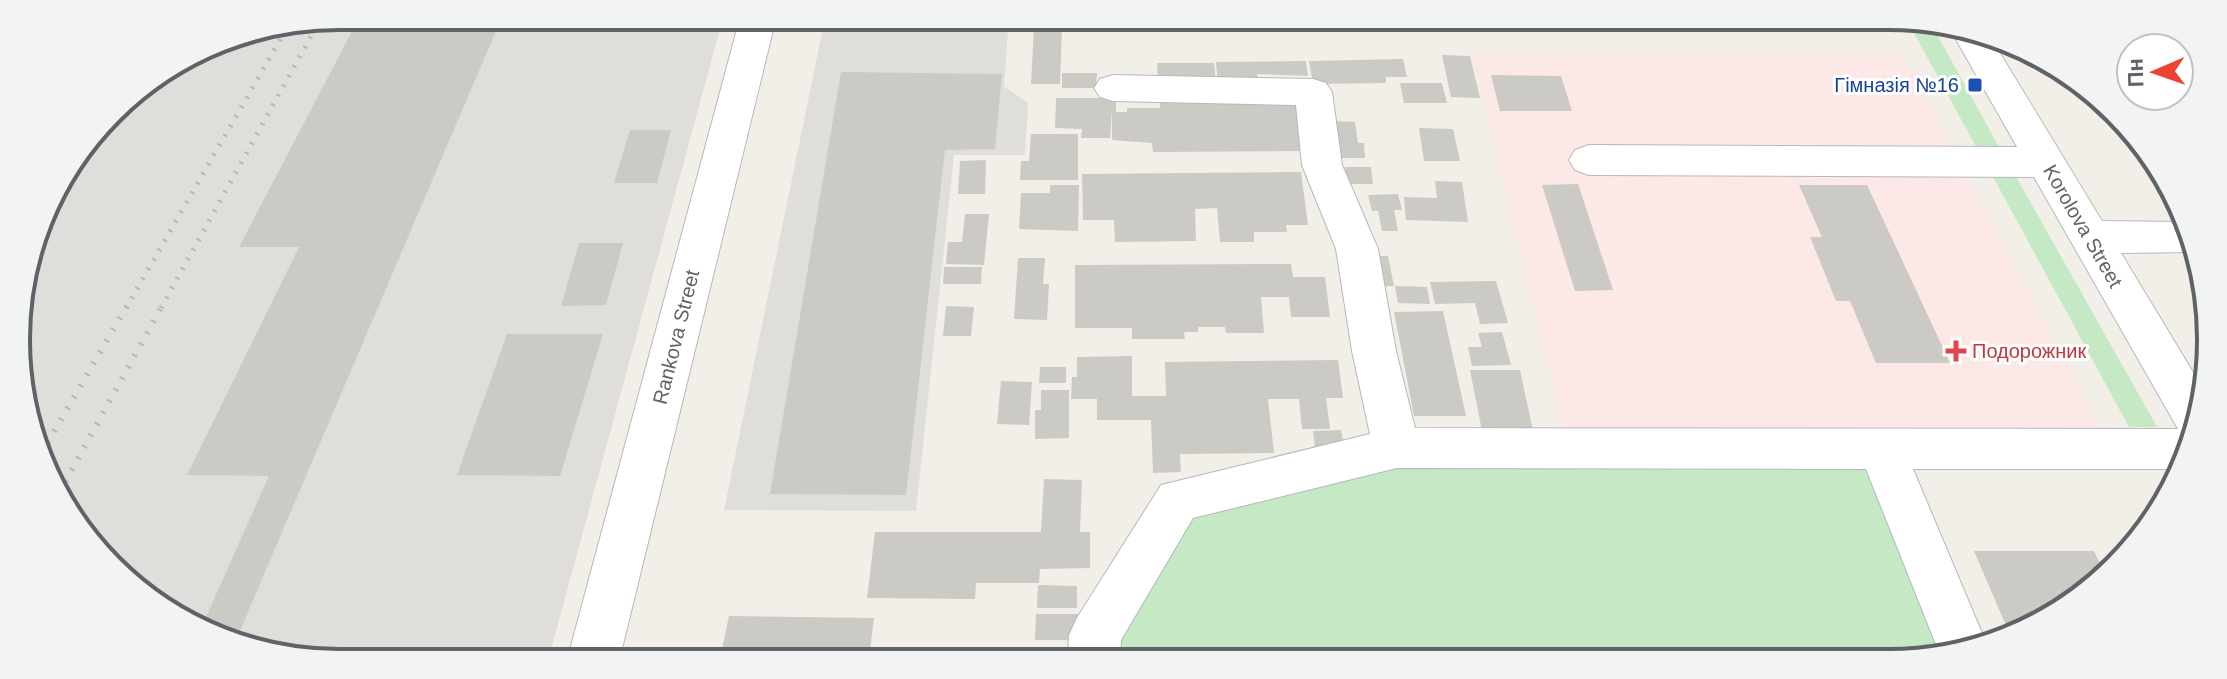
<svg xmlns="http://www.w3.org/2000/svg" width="2227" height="679" viewBox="0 0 2227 679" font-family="Helvetica,sans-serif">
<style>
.industrial{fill:#e0deda}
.medical{fill:#fce8e6}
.green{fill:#c5e8c5}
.building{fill:#cccac5}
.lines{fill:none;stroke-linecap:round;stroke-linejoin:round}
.minor-casing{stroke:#b5b8bc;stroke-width:2}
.minor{fill:#fff;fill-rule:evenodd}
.rail-far1{stroke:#b6b7b8;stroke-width:5;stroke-dasharray:2 9;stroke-linecap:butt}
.rail{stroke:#b6b7b8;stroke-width:6;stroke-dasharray:2 11;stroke-linecap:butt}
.transit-dot{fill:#1a4fb4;stroke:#fff;stroke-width:3}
.health-dot{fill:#e0444e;stroke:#fff;stroke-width:3}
.labels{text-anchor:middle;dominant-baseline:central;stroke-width:6;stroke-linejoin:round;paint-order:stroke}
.transit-label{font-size:20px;fill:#164399;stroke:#fff;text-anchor:end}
.street-label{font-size:20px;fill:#5f6368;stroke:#fff}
.health-label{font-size:20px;fill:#be3a42;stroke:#fff;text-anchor:start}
.rim{fill:none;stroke:#5f6368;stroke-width:4}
</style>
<rect width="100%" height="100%" fill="#f1efe8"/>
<!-- industrial -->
<path class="industrial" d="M340,16L723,18L549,657H276L160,609L71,520L27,423L19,298L50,196L126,97L216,40Z
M825,18L1009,19L1004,86L1028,103L1025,155H954L916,511L724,510Z"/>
<!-- medical -->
<path class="medical" d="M1473,53L1903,54L2107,439L1565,438Z"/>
<!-- green -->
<path class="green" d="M1908,22H1930L2003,154H1980Z
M1991,173H2014L2157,427H2129Z
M1401,459L1865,460L1943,657L1929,660L1106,658L1187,510Z"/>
<!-- building -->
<path class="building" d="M360,16L502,17L236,640L202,626L269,476L187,475L299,247H239Z
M854,18H950L948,29H852Z
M1034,27H1062L1060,84H1031Z
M1442,55L1470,56L1480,98L1451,97Z
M1403,59L1407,77H1386V83L1313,84L1309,61Z
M1306,61L1308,76L1257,74L1258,82L1218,83L1216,62Z
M1157,63H1214L1216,82H1158Z
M841,72L1002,74L995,149L945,150L906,495L770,494Z
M1062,73H1097L1096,88H1062Z
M1491,75L1561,76L1572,111H1500Z
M1400,83H1442L1447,103H1404Z
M1159,97H1268L1269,105L1302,104L1309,151L1153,152L1152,143L1112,140V111L1110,138H1081L1082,129L1055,128L1056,98H1116V112H1127V108H1160Z
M1334,121L1355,122L1358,143H1364L1365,158H1339Z
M1419,128L1453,129L1460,161H1424Z
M630,130H671L657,183H614Z
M1031,134H1078V180H1020L1021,161H1029Z
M986,160L985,194H958L960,161Z
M1345,167H1371L1373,184H1348Z
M1301,172L1308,225H1286L1287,232H1254V242H1220L1217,208L1195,209L1196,241L1115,242L1114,220H1083L1082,174Z
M1435,181L1462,182L1468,222L1406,220L1404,197L1437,198Z
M1578,184L1613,290L1575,291L1542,185Z
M1050,185H1079L1078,231L1019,229L1021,193H1050Z
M1799,185H1867L1950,363H1876L1850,301H1836L1810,237H1822Z
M1398,194L1402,210H1394L1398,231H1382L1378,211H1372L1368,195Z
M965,214H989L984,265L946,264L948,242H962Z
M579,243H623L606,305L561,306Z
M1364,256H1388L1394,286L1370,287Z
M1018,258H1045L1043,284H1049L1047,320L1014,319Z
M1291,264L1293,277H1325L1330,317H1291L1289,297H1261L1264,333H1226L1225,327H1198V332H1184L1185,339H1132V328H1075V265Z
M944,267H982L981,284H943Z
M1496,281L1508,323L1480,324L1475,303L1435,304L1430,282Z
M1395,286L1427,287L1430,304L1398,303Z
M946,306L974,307L971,336H943Z
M1443,311L1466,416H1414L1394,312Z
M1502,332L1511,365L1472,366L1468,347H1482L1478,333Z
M507,334H603L560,476L457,475Z
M1132,356V396H1166L1165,362L1338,360L1343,398H1326L1330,429H1302L1299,399H1268L1274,453L1180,454L1181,472L1153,473L1151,420H1097V399H1071L1072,377H1077V357Z
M1040,367H1066V383H1039Z
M1470,370H1520L1533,431H1482Z
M1001,381L1032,382L1029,425L997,424Z
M1041,390H1069V438L1035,439V410H1041Z
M1341,430L1344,446L1315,447L1313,431Z
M1044,479L1082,480L1080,532H1090V568L1040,569L1039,583H976L975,599L867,598L875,532H1041Z
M1974,551H2094L2106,576L2101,582L2017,635H2010Z
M1038,585L1077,586V608H1037Z
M1036,614H1081L1080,640H1035Z
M729,616L874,618L869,658H720Z
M1036,652H1083V658H1036Z"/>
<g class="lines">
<defs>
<path id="minor" d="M740,18H776L620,657H568Z
M1953,23L1992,40L2102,221L2182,222L2195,252L2121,253L2205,392V403L2180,469H1913L1987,645L1941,657L1866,469L1397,468L1193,518L1121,640L1120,659L1068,658L1069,635L1077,618L1161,485L1370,434L1352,351L1336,249L1302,165L1296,105L1113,101L1100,97L1094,88L1100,79L1113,75L1313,79L1326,83L1332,92L1342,165L1378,249L1396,351L1415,428L2178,429L2034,177L1589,175L1575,170L1569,160L1575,150L1589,145L2017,147L1950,29Z"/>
</defs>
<!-- minor casing -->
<use href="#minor" class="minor-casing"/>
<!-- minor -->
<use href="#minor" class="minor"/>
<!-- rail-far1 -->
<path class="rail-far1" d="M126,308L288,26
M161,308L320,20"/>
<!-- rail -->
<path class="rail" d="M41,454L127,306
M59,493L162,306"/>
</g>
<!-- markers -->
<rect class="transit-dot" x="1967" y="77" width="16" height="16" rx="4"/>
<path class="health-dot" d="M1952 339h8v8h8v8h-8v8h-8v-8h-8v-8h8z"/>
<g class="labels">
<!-- transit labels -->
<g class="transit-label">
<text x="1959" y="85">Гімназія №16</text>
</g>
<!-- street labels -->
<g class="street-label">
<text transform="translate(2083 226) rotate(60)">Korolova Street</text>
<text transform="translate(676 337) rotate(-76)">Rankova Street</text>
</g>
<!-- health labels -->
<g class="health-label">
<text x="1972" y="351">Подорожник</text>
</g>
</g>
<!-- crop -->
<path d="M0 0H2227V679H0ZM339 30H1888A309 309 0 0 1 2197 339V340A309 309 0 0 1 1888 649H339A309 309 0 0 1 30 340V339A309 309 0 0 1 339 30Z" fill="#f2f3f3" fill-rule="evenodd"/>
<path class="rim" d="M339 30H1888A309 309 0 0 1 2197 339V340A309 309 0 0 1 1888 649H339A309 309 0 0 1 30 340V339A309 309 0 0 1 339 30Z"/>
<!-- north arrow -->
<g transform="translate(2155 72) rotate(268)"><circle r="38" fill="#ffffff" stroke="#bfc1c3" stroke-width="2"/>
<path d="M0-6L14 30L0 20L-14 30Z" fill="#ea4335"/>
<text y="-12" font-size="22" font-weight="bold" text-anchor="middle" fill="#5f6368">Пн</text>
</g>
</svg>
